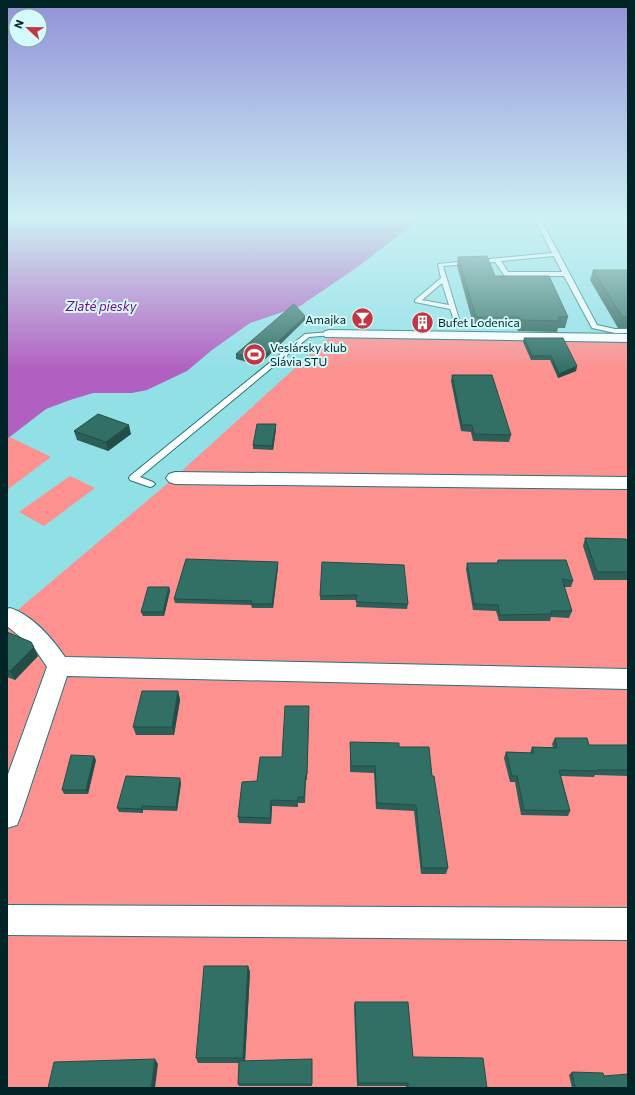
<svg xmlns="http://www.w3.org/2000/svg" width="635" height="1095" viewBox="0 0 635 1095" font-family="Commissioner,sans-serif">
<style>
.green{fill:#fd9190}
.water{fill:#b15fc1}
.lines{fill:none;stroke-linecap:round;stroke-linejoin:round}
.service-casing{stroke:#21767b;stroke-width:2}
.minor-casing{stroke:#21767b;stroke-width:2}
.service{fill:#fff;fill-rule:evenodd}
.minor{fill:#fff;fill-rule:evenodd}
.wall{fill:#2b5f57}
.shaded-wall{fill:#234e47}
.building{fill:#326f65;stroke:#234e47}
.labels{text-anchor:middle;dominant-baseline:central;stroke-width:4;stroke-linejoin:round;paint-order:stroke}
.far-poi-label{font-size:12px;fill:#012426;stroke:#d4fafc;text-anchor:start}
.far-water-label{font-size:13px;font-style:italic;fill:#7a098b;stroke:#d4fafc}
</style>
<rect width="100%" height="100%" fill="#91e0e6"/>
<!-- green -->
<path class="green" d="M368,332L628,335V1088H7V619L174,478L327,339Z
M10,437L51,457L7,490V439Z
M70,476L95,488L44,526L19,512Z"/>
<!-- water -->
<path class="water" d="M7,218H421L359,266L300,306L250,323L212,350L187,371L147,390L132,393H93L70,400L46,409L7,439Z"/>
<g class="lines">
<defs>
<path id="service" d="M534,218H540L597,325L615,329H628V333H615L592,328L564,276H506L504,275L495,262L443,266L459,319L458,320H454L450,309L415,302V300L441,278L438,264L552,253ZM554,256L562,272H508L501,261ZM442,283L449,305L422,300Z
M330,332L333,334L332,335L309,337L140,477L153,482L155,484L153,486L150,487L130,480L129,478L130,476L305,334Z"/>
<path id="minor" d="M330,330L628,334V342L325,337L323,334L325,331Z
M175,472L628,477V489L175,484L169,482L166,478L169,474Z
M10,608C32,615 52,638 65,657L628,669V689L67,676L21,815L17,825L7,828V777L47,667L35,649L7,626V609Z
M7,905L628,908V940L7,935Z"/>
</defs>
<!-- service casing -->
<use href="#service" class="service-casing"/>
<!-- minor casing -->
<use href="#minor" class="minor-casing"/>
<!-- service -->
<use href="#service" class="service"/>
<!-- minor -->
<use href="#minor" class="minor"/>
</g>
<!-- wall -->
<path class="wall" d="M458,257L495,276L568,317L565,328H558L557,332L518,331L517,328L474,327L457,266Z
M593,270H628V328H618L590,280Z
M305,320L259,365L236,359V354Z
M524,338L577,366L576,371L558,378L550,360H531L523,342Z
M452,375L511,435L509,442L473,441L471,432L461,431L451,381Z
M276,429L273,450L253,449V445Z
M74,431L131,434L108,451L77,440Z
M585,538L628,542V580H594L583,546Z
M498,560L573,581L571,587H564L572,611L569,618L551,617L550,621H499L496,611L473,610L466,569L467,563H497Z
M322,562L408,604L407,609L356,607L357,600H320Z
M278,567L273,608H252L251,605L175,603L174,599Z
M169,587L170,591L164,616H143L141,612Z
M7,632L38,656L15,680L7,677Z
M178,691L180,700L174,735H136L133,727Z
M309,713L307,780H306L305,803H298V807L272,806L271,824L239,823L238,817L257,781L282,757Z
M555,738L589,745H628V776L595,775L594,777L561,776L570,811L568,816L521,815L515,782H510L504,758L506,752L530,753L532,747H553L552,744Z
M350,742L399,747L432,776L448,868L446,874H421L414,811L376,809L374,773L350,772Z
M96,760L88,794H64L62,790Z
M181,783L177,811L143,810V813L119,812L117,808Z
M248,966L250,972L245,1061L312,1059V1086H239L238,1084L239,1063H198L196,1058Z
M355,1002L413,1057L487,1088H406V1086H357L354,1006Z
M572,1072L604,1076L628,1088H572L569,1075Z"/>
<!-- shaded-wall -->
<path class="shaded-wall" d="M305,316V320L259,365V360Z
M577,366L576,371L558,378L559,374Z
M276,424V429L273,450L272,446Z
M129,425L131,434L108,451L106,442Z
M278,562V567L273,608L272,604Z
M169,587L170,591L164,616L163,612Z
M34,647L38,656L15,680L10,671Z
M178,691L180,700L174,735L172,727Z
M94,756L96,760L88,794L86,790Z
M180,778L181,783L177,811L176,807Z
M271,800L272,806L271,824L270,818Z
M142,806L143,810V813L141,809Z
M248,966L250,972L245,1063L243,1058Z
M155,1059L158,1064L155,1088H151Z"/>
<!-- building -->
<path class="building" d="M487,256L495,276H549L568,317H558L560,321L521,320L519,317H476L458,257Z
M593,270H628V317H622Z
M294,304L305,316L259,360L236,354Z
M524,338H563L577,366L559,374L551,356H532Z
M452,375H492L511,435L474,434L472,425H462Z
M98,414L129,425L106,442L74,431Z
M257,424H276L272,446L253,445Z
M585,538L626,539L628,542V572H597Z
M186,559L278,562L272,604H251L252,601L174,599Z
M498,560H566L573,581L562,579L572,611H551L552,614L500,615L498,605L474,604L467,563H498Z
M322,562L404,565L408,604L356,602L357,595L320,596Z
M148,587H169L163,612H141Z
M7,632L31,642L34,647L10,671L7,670Z
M142,691H178L172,727H133Z
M285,706H309L307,774H306L304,797H298V801L271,800L270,818L238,817L242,782L257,781L260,757H282Z
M555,738H587L589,745H628V770H597V771L559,770L570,811L524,810L517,776H512L506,752L534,753L532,747L557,748Z
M350,742L399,743V747H429L432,776H434L448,868H422L416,805L377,803L375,766H351Z
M71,755L94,756L86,790H62Z
M126,776L180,778L176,807L142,806L141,809L117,808Z
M204,966H248L243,1058H196Z
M355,1002H408L413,1057L483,1058L487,1088H408V1083H358Z
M155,1059L151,1088H48L54,1062Z
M312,1059V1084H238L239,1061Z
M572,1072L603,1073L604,1076L628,1074V1088H575Z"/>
<!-- sky -->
<linearGradient id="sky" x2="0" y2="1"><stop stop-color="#9292d8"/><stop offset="0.59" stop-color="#cef1f4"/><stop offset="1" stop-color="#cef1f4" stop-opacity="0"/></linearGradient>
<rect width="635" height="371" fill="url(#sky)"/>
<!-- icons -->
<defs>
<symbol id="bar-disc" viewBox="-11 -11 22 22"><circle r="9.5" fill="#c53541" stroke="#d4fafc"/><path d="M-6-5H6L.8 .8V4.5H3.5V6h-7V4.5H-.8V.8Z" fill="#fff"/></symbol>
<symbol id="building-disc" viewBox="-11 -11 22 22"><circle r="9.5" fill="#c53541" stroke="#d4fafc"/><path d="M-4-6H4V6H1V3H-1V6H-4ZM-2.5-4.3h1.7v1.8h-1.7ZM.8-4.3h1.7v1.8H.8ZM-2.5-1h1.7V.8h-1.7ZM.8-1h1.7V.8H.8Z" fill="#fff"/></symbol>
<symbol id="stadium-disc" viewBox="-11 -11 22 22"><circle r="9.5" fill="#c53541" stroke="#d4fafc"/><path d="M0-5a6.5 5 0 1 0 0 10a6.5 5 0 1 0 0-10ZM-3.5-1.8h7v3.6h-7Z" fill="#fff"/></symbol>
</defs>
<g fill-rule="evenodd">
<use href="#bar-disc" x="350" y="306" width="25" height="25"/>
<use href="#building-disc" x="410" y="310" width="25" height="25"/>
<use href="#stadium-disc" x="242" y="342" width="25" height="25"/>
</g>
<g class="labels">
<!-- far-poi labels -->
<g class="far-poi-label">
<text x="346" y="319" text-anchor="end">Amajka</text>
<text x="438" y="322">Bufet Lodenica</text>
<text x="270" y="347">Veslársky klub<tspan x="270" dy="14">Slávia STU</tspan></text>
</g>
<!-- far-water labels -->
<g class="far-water-label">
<text x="101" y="306">Zlaté piesky</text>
</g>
</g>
<!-- border -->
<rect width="635" height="1095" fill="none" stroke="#012426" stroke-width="16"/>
<!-- north arrow -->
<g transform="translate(28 28) rotate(292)"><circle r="19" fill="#d4fafc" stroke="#80a4a6"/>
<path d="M0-3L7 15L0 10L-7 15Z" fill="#c53541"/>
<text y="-6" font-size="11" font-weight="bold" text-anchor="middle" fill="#012426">N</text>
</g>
</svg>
